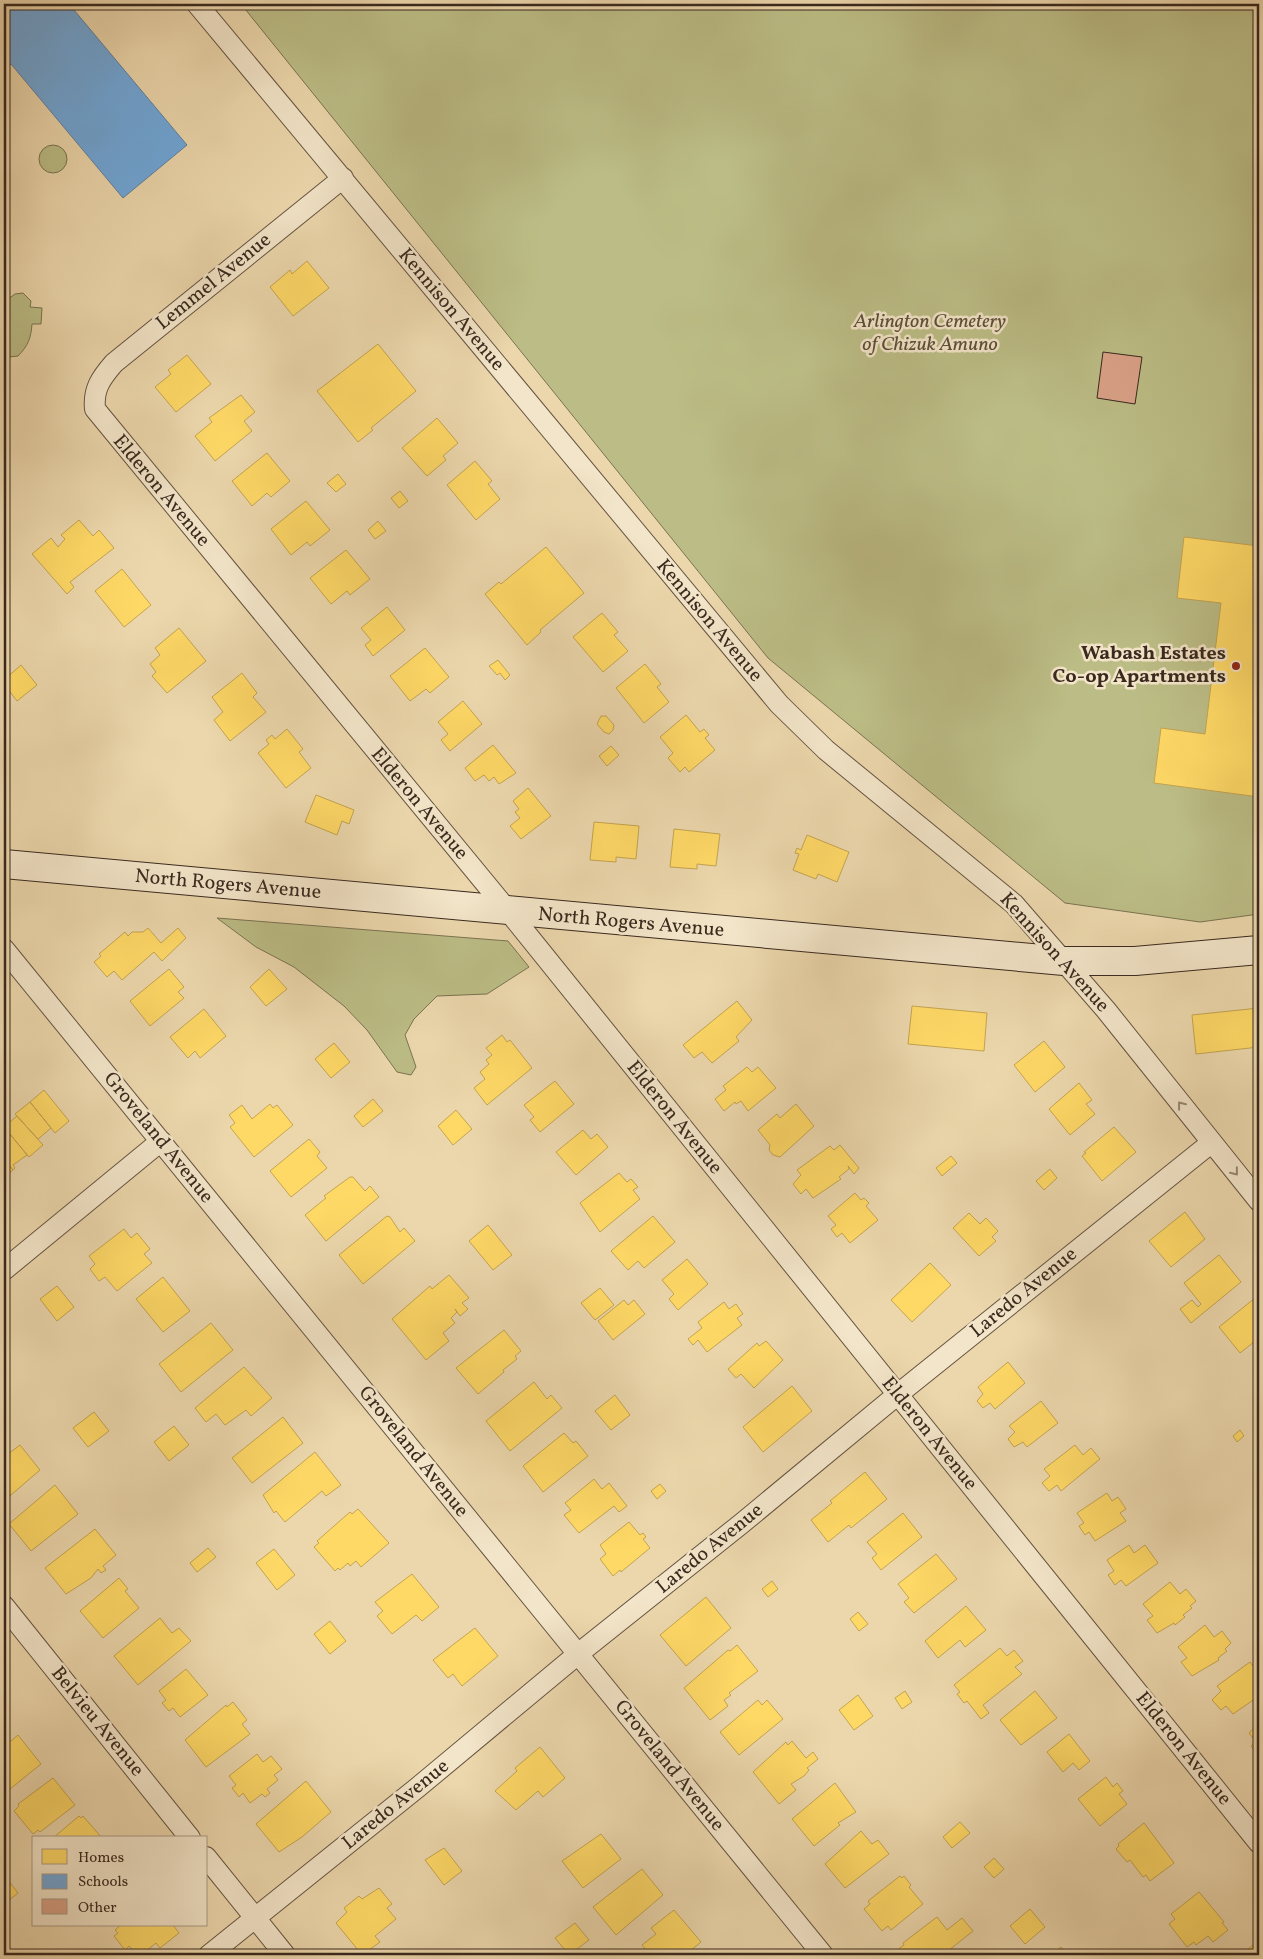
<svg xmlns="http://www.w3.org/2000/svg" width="1263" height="1959" viewBox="0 0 1263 1959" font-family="Vollkorn,serif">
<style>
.green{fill:#bcbd86;stroke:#7a7352}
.homes{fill:#ffd966;stroke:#c4a450}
.schools{fill:#6fa8dc;stroke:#5f82a3}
.building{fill:#daa288;stroke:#39291e}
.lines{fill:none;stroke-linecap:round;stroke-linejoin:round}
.street-casing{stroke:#665442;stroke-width:22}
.secondary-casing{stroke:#39291e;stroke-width:30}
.street{stroke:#f3e5c9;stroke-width:20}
.secondary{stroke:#f3e5c9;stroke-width:28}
.oneway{stroke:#968774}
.poi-dot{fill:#8f2418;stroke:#f3e5c9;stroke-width:2}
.labels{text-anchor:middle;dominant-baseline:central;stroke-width:5;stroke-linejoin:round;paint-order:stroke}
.street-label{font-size:20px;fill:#39291e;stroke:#f3e5c9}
.park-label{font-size:20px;font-style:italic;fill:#5a4e38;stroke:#f3e5c9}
.poi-label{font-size:20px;font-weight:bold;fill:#39291e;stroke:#f3e5c9;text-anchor:end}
</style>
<rect width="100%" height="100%" fill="#ecd7ac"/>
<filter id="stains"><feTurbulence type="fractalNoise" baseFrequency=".004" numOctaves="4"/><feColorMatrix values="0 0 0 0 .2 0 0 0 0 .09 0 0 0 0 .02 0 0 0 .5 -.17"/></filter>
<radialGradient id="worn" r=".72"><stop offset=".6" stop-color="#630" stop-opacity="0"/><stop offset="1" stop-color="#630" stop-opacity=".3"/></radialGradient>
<!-- green -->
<path class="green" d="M241,4H1259V914L1200,922L1065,903L768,658Z
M39 159a14 14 0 1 1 28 0a14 14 0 1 1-28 0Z
M23,293L31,301L30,307L42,308L41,324H32C31,338 28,346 18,356L9,357L4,351V306H8V299L15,294Z
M217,918L508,941L529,967L487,994L437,996L414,1019L405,1035L416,1067L411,1075L397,1072L367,1030L344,1006L294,967L256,947Z"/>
<!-- homes -->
<path class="homes" d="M307,261L329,288L293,316L270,287L290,270L292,274Z
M378,344L416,391L371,428L373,430L358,442L317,391Z
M187,355L211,384L176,412L155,387L171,374L168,370Z
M241,395L255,412L244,421L252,431L215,461L195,436L212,422L209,418Z
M437,418L458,443L443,456L446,460L427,476L402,448Z
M267,453L290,481L271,497L267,493L252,506L232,481Z
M475,461L492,481L488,484L500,499L476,520L447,485Z
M338,474L346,484L336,492L327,483Z
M400,491L408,501L399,508L391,498Z
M306,501L330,530L310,546L307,542L291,555L271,529Z
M79,520L93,536L99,530L114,548L70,582L74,587L67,594L32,554L51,538L58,547L65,539L61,535Z
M378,521L386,531L375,539L368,530Z
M1184,537L1259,546V797L1154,783L1161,728L1205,734L1221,603L1177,598Z
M546,547L584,593L540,630L541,632L527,645L485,594L499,582L501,584Z
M346,550L370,579L350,595L347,591L331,604L310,578Z
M122,569L151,605L124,627L95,591Z
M387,607L405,630L373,656L365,645L371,640L361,628Z
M602,613L618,632L614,635L628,651L603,672L573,637Z
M179,628L206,661L167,693L152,676L156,672L150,664L160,655L155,648Z
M425,648L449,677L430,693L426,689L410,701L390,676Z
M498,660L510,675L505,680L500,673L497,675L489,666Z
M645,664L661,684L657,687L669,702L644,723L616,688Z
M21,665L37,685L17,701L4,684V680Z
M242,673L257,693L253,697L266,712L230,741L214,720L223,712L212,697Z
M463,701L482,724L450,751L441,740L448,734L438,722Z
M686,715L700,732L704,729L709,735L705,738L715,750L689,772L685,767L680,772L668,758L673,753L660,737Z
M601,716H606L614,725L613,730L609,734L604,732L597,724Z
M287,729L303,749L299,752L311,768L286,788L258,753L269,744L266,740L272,735L275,739Z
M493,745L516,773L499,784L494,777L489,781L484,775L475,781L465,768Z
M611,746L619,755L607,766L599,756Z
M528,788L551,816L521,839L510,826L520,818L515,812L519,809L513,801Z
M316,795L354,810L349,824L342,821L337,835L305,822Z
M594,822L639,826L636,859L616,857V862L590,860Z
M674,829L720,834L716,866L697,864V869L670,867Z
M807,835L849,852L837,882L818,874L816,879L793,870L799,854L795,853L797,848L801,850Z
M148,928L161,943L178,928L186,938L162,961L154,952L122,980L114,971L107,977L94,962L101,956L99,954L125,932L128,936L132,932H143Z
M169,969L184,987L178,992L184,998L150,1026L130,1001Z
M269,969L287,989L266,1006L250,987Z
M737,1001L752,1020L736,1037L739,1041L712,1063L702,1052L694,1058L683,1045Z
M912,1006L987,1013L984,1051L908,1044Z
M1259,1008V1047L1196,1054L1192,1015Z
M204,1009L226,1036L200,1058L195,1051L188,1058L170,1037Z
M502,1035L507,1042L510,1040L532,1068L487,1105L474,1088L485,1079L480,1072L489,1064L486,1060L492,1055L486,1048Z
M1044,1041L1065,1067L1035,1092L1014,1065Z
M334,1043L350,1062L331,1078L315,1059Z
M747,1067L752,1072L758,1067L776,1088L748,1111L741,1101L736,1104L735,1102L724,1111L715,1099L726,1090L723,1086Z
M555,1081L574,1104L540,1132L530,1120L534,1117L524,1105Z
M1079,1083L1092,1100L1086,1104L1095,1114L1070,1135L1049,1109Z
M44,1090L69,1121L55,1133L30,1102Z
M373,1099L383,1111L363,1127L354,1116Z
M30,1102L51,1128L38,1139L15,1114Z
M270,1104L273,1108L277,1105L293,1125L254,1157L230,1127L235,1123L229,1115L242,1105L252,1119Z
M796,1104L814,1126L780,1157L773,1155L769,1150L770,1145L758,1130L777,1114L780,1118Z
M456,1110L472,1129L453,1145L438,1126Z
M17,1116L43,1145L29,1157L4,1127Z
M1114,1127L1136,1152L1102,1181L1082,1156L1086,1153L1084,1152Z
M5,1128L27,1155L13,1165L15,1168L13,1170L4,1159Z
M583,1130L591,1139L597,1134L608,1147L576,1175L556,1152Z
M309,1139L320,1152L317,1156L327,1168L291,1197L270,1171Z
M840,1145L859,1168L854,1174L848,1166L849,1169L839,1177L841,1179L813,1198L806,1189L801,1194L793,1184L801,1175L797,1170L830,1146L834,1150Z
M951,1156L957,1163L942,1176L936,1168Z
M4,1159L13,1170L4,1177Z
M1050,1169L1057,1178L1044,1190L1036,1181Z
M619,1173L627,1182L631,1179L638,1187L633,1190L640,1199L600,1232L580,1203Z
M350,1177H353L365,1191L370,1186L379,1197L326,1241L305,1215L326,1198L324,1196Z
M855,1193L861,1200L864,1198L869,1203L866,1206L878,1220L850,1243L842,1233L837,1237L831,1229L836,1225L828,1216Z
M1185,1212L1205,1239L1171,1267L1149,1241Z
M969,1213L980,1224L986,1218L998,1231L992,1237L996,1241L979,1256L953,1228Z
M387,1216L390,1217L400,1232L404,1228L415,1241L363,1284L339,1255Z
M653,1216L675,1242L644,1268L638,1261L628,1270L611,1251Z
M488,1225L512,1255L493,1270L469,1241Z
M124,1229L131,1238L137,1233L150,1249L144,1254L152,1263L117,1291L105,1277L99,1281L90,1269L95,1264L89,1256Z
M1219,1255L1241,1282L1191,1323L1180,1309L1192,1300L1198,1307L1201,1304L1184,1283Z
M687,1259L708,1284L678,1310L669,1299L674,1294L662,1280Z
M930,1263L951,1285L912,1322L891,1300Z
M449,1275L469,1298L462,1303L468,1309L460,1316L455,1309L457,1312L451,1318L455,1323L443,1333L449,1341L426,1360L392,1319L430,1286L432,1289Z
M163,1277L190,1311L163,1332L136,1299Z
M57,1286L74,1307L57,1321L40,1299Z
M600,1288L614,1305L595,1320L581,1303Z
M1255,1298L1259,1304V1338L1240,1353L1219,1327Z
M624,1300L628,1305L634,1300L645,1314L613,1340L598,1321Z
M724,1302L729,1309L736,1304L743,1314L737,1318L742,1325L707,1352L698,1340L693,1345L688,1339L702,1328L698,1322Z
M211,1323L233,1350L181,1392L159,1364Z
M504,1330L521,1351L515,1356L517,1359L503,1370L504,1372L478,1394L456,1368Z
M766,1341L783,1360L754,1388L741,1374L736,1378L728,1369L757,1343L759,1346Z
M1008,1362L1025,1383L995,1409L990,1403L983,1408L977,1401L983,1394L978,1387Z
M244,1367L272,1398L251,1416L246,1410L225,1425L216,1414L206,1422L195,1408Z
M534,1382L547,1399L551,1395L562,1408L510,1451L486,1421Z
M792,1386L812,1411L763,1452L743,1427Z
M615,1395L630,1415L611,1430L595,1411Z
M1041,1401L1058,1423L1027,1447L1023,1442L1014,1447L1008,1439L1015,1432L1009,1426Z
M94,1412L109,1431L88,1447L73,1428Z
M283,1417L303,1443L252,1483L232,1458Z
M174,1426L189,1445L169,1461L154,1442Z
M1240,1430L1244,1436L1237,1442L1233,1436Z
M564,1433L573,1443L576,1441L588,1456L543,1492L523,1466Z
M20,1445L40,1470L4,1501V1457Z
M1075,1445L1083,1455L1091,1448L1100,1459L1061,1491L1057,1485L1049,1491L1042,1483L1050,1476L1044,1469Z
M315,1452L341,1485L326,1496L322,1491L285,1522L276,1511L274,1513L263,1495Z
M865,1472L887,1499L851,1528L849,1525L828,1542L811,1520L832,1503L830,1501Z
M594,1479L602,1489L609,1483L627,1506L619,1512L614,1506L579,1533L564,1515L571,1510L565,1503Z
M660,1484L666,1491L657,1499L651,1491Z
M55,1485L78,1514L31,1551L9,1524Z
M1107,1493L1112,1501L1118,1497L1126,1509L1120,1513L1126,1521L1095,1541L1089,1532L1085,1535L1079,1526L1084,1523L1077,1513Z
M358,1509L389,1543L361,1567L356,1561L350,1566L348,1563L340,1570L338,1568L335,1571L314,1547L319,1543L317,1541L350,1512L352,1514Z
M903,1513L922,1537L881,1570L872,1558L877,1554L867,1542Z
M629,1522L640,1535L643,1533L646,1537L643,1539L650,1548L621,1572L620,1570L613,1576L600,1559L606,1554L600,1545Z
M95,1529L116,1555L103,1566L106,1570L101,1573L98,1569L91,1578L66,1594L45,1568Z
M1129,1545L1134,1553L1145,1545L1158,1563L1126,1586L1121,1580L1115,1585L1108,1575L1114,1571L1107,1560Z
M208,1548L216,1557L197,1572L190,1563Z
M274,1549L295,1575L277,1590L256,1563Z
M936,1554L957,1579L914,1613L904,1602L909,1598L898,1584Z
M412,1574L439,1607L422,1621L416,1615L392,1634L377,1616L383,1611L375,1602Z
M119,1578L128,1589L125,1591L139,1608L103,1638L80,1611Z
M772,1581L778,1589L768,1597L762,1589Z
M1170,1582L1180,1594L1186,1589L1196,1601L1190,1606L1192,1608L1183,1615L1185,1617L1175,1625L1174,1623L1157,1633L1147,1620L1153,1616L1143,1604Z
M706,1597L731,1628L686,1666L660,1635Z
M966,1606L986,1630L965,1647L960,1640L938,1658L925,1641Z
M858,1612L868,1624L859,1631L850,1619Z
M160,1618L172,1633L179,1628L191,1641L138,1685L114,1656Z
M330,1621L346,1641L330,1654L314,1634Z
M1205,1625L1214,1637L1222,1631L1231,1643L1225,1649L1227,1651L1218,1658L1219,1660L1192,1676L1181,1662L1187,1658L1178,1647Z
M475,1628L498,1656L462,1686L453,1674L448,1678L433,1660Z
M737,1645L758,1671L729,1693L731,1695L724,1700L728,1706L710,1720L684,1688L728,1650L730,1651Z
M1000,1648L1007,1656L1014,1650L1023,1661L1015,1667L1022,1674L983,1705L989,1713L981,1719L967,1701L964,1703L957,1694L960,1692L954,1685Z
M1250,1662L1256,1670L1259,1668V1696L1233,1714L1226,1706L1221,1710L1212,1700L1221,1691L1217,1686Z
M186,1669L208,1695L180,1717L173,1708L169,1711L162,1703L166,1700L159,1691Z
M905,1691L912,1702L902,1709L895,1698Z
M1035,1691L1057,1718L1021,1745L1000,1720Z
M858,1695L873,1716L854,1730L839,1710Z
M758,1700L762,1705L767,1700L783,1719L739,1755L720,1732Z
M233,1702L247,1720L242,1724L250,1734L206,1767L185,1740L226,1705L227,1707Z
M1259,1724V1752L1257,1754L1251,1746L1256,1742L1249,1733Z
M1069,1734L1090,1761L1079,1770L1073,1763L1063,1772L1047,1752Z
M18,1735L41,1764L4,1794V1747Z
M792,1741L806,1758L813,1752L818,1759L807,1768L809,1770L804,1776L791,1784L796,1790L779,1804L753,1772L786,1742L788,1745Z
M540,1747L565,1778L543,1797L538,1791L516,1810L495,1791L517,1771L515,1768Z
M257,1754L263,1762L271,1756L282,1769L274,1775L278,1780L267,1789L270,1793L265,1797L262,1794L250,1803L243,1793L239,1797L232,1788L236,1785L229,1776Z
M1106,1777L1113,1787L1117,1783L1123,1791L1119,1794L1127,1804L1100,1826L1078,1799Z
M53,1778L75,1805L40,1832L38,1830L33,1834L14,1811L19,1806L18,1804Z
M306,1781L331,1812L302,1837L279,1852L256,1824Z
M835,1783L856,1812L838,1823L840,1825L814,1846L792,1819Z
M79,1816L81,1818L83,1816L102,1838H53Z
M960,1822L970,1833L952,1848L943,1837Z
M1144,1823L1174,1863L1150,1881L1146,1875L1143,1877L1130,1860L1127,1862L1116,1849L1119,1846L1118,1844Z
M861,1831L872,1844L878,1840L889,1854L845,1888L825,1864Z
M601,1834L621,1859L583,1888L562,1861Z
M444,1848L462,1871L444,1885L425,1860Z
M994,1858L1004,1869L994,1878L984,1867Z
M642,1869L663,1895L616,1935L593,1907Z
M4,1875L18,1893L4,1904Z
M900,1876L902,1878L904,1876L911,1885L909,1887L923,1904L891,1930L888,1926L882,1931L864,1909L870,1904L868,1901Z
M379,1888L392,1904L387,1908L396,1919L375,1936L380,1942L362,1955L336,1923L347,1912L344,1908L359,1896L362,1899Z
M1199,1892L1224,1922L1222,1923L1228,1930L1213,1942L1208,1936L1196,1945L1194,1942L1187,1947L1169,1924L1175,1919L1171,1914Z
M1030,1909L1045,1927L1025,1944L1010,1926Z
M674,1910L701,1942L685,1955H650L642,1945L656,1934L651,1928Z
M937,1917L947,1930L962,1918L973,1931L943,1955H901L897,1950L904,1945L903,1943Z
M575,1923L589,1940L569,1955L555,1938Z
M121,1925H173L179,1933L160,1948L156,1943L141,1955H137L129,1946L125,1950L114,1936L118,1933L115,1930Z
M1253,1945L1259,1955H1237L1245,1949L1246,1951Z
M1061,1947L1067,1955H1051Z"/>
<!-- schools -->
<path class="schools" d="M4,4H69L187,145L123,198L11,64L4,70Z"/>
<!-- building -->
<path class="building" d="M1103,352L1142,357L1135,404L1097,398Z"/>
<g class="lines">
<defs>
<path id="street" d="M197,4L779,704L826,750L1014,904L1106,1010L1259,1201
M343,178L114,363C101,378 93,389 95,409L509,912L1259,1843
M4,949L823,1955
M4,1270L161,1141
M4,1606L190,1838
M206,1857L285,1955
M209,1955L417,1788L578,1654L741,1524L897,1395L1211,1143"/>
<path id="secondary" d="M4,864L1064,961H1135L1259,950"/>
</defs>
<!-- street casing -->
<use href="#street" class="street-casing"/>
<!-- secondary casing -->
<use href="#secondary" class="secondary-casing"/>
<!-- street -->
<use href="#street" class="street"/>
<!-- secondary -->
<use href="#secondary" class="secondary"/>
</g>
<!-- one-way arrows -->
<defs><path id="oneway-chevron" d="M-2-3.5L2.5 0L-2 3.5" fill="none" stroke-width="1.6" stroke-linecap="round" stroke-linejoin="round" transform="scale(1.25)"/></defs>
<g class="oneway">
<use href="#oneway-chevron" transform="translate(1181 1105) rotate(-128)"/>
<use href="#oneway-chevron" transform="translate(1235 1172) rotate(51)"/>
</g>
<!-- markers -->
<circle class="poi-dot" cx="1236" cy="666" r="5"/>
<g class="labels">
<!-- street labels -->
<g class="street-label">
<text transform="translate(214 282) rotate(-39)">Lemmel Avenue</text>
<text transform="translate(451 310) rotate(50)">Kennison Avenue</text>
<text transform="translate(161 491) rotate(50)">Elderon Avenue</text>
<text transform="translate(709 621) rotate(50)">Kennison Avenue</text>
<text transform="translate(419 804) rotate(50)">Elderon Avenue</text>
<text transform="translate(228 885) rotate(5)">North Rogers Avenue</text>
<text transform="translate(631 923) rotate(5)">North Rogers Avenue</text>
<text transform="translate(1054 953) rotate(48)">Kennison Avenue</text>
<text transform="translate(674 1118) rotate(51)">Elderon Avenue</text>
<text transform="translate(158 1138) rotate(51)">Groveland Avenue</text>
<text transform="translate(1024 1293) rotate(-39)">Laredo Avenue</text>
<text transform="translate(929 1434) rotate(51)">Elderon Avenue</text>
<text transform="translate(413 1452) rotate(51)">Groveland Avenue</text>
<text transform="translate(710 1549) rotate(-39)">Laredo Avenue</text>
<text transform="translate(97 1722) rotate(51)">Belvieu Avenue</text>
<text transform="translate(1183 1749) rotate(51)">Elderon Avenue</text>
<text transform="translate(669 1766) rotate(51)">Groveland Avenue</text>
<text transform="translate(396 1805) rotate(-39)">Laredo Avenue</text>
</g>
<!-- park labels -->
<g class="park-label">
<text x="930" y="322">Arlington Cemetery<tspan x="930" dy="23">of Chizuk Amuno</tspan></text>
</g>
<!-- poi labels -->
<g class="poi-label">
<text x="1226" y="654">Wabash Estates<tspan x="1226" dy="23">Co-op Apartments</tspan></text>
</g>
</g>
<!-- margin -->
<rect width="1263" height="1959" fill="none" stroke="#ecd7ac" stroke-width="20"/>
<rect x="5" y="5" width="1253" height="1949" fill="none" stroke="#39291e" stroke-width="2.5"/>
<rect x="10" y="10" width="1243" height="1939" fill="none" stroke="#39291e"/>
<!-- legend -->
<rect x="32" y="1836" width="175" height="90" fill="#f3e5c9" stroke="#a99a85"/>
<rect x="42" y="1849" width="25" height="15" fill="#ffd966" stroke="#a99a85"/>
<text x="78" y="1862" font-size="15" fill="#39291e">Homes</text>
<rect x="42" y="1874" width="25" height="15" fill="#6fa8dc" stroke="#a99a85"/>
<text x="78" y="1886" font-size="15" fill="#39291e">Schools</text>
<rect x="42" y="1899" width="25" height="15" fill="#daa288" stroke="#a99a85"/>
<text x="78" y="1912" font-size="15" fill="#39291e">Other</text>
<rect width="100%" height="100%" filter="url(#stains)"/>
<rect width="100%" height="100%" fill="url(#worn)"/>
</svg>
